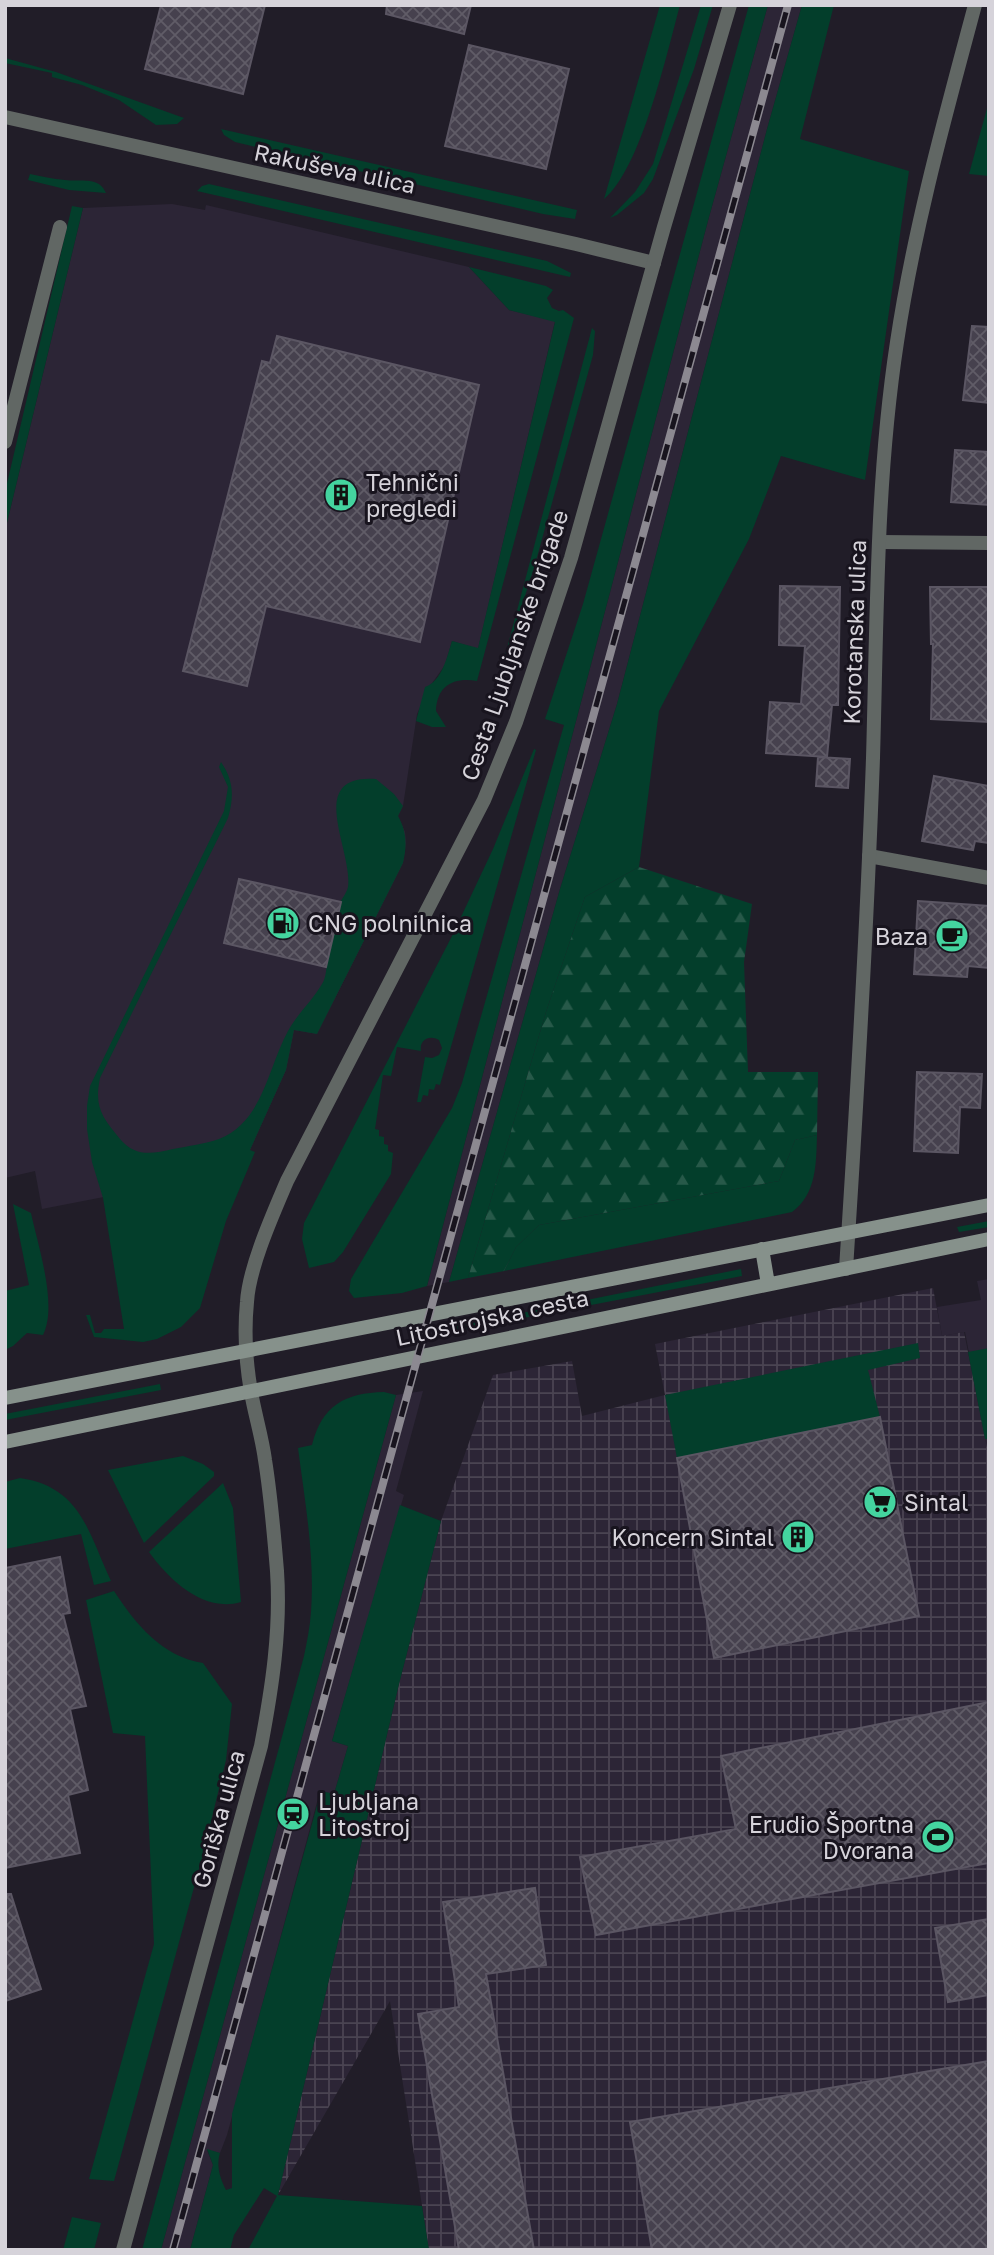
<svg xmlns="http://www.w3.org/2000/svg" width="994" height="2255" viewBox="0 0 994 2255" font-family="'Golos Text',sans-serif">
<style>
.built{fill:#2c2536}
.industrial{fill:url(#industrial-grid)}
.green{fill:#033e2b}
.forest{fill:url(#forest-firs)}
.building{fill:url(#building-cross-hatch);stroke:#5b5663;stroke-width:2}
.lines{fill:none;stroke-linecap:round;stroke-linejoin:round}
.pedestrian{stroke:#616764;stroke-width:14}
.minor{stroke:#616764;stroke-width:14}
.tertiary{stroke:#616764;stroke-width:14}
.secondary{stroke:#86918b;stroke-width:14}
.rail-casing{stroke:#8c8991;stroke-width:8}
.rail{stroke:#18141e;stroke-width:5;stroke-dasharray:16;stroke-linecap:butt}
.labels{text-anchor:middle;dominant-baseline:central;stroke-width:6;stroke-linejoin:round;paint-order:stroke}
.street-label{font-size:23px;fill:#d6d3da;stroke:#18141e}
.poi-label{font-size:23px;fill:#d6d3da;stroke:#18141e;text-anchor:start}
</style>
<defs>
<pattern id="industrial-grid" width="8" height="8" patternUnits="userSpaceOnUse" patternTransform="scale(1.75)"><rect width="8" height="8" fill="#2c2536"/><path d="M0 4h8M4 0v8" fill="none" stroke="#4a4452"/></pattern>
<pattern id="forest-firs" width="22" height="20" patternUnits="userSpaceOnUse" patternTransform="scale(1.75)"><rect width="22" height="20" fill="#033e2b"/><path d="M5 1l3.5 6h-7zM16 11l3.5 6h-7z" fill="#275949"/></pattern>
<pattern id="building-cross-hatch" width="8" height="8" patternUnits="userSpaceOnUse" patternTransform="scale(1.75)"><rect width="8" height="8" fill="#46414e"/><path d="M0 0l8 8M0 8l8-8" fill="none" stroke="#605c67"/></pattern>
</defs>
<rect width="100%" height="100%" fill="#211d28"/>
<!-- built -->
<path class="built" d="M768,5H802L767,129L617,704L560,889L449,1282L427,1286L709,217Z
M172,204L205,210L206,205L469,267L509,310L555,321L478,649L452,641L445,665L430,686L417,714L403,806L398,816L405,832L406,843L403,863L317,1034L294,1030L286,1070L250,1150L114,1195L42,1209L35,1171L5,1178V531L83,208Z
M989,1279V1458L965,1332L942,1336L937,1307L981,1300L977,1281Z
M423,1391L396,1491L404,1495L332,1741L348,1746L334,1794L320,1791L227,2135L220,2153L207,2150L213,2165L190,2250H161L396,1395Z"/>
<!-- industrial -->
<path class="industrial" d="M933,1288L942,1336L964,1332L989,1458V1752L763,1824L648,1844L663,1923L989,1863V2250H429L390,2001L278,2195L399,1684L441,1521L493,1375L572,1361L582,1416L665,1395L655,1344Z"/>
<!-- green -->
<path class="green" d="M660,5H680C667,53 641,169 604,199Z
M701,5H713L694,69L653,179L644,193L617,215L610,218L635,192L653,164Z
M749,5H768L709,217L427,1286L402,1293L354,1298L349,1291L351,1279L452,1108L462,1083L564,725L545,719L583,604Z
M802,5H834L800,139L909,171L865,480L781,456L749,539L659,711L639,867L585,897L546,1012L468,1278L449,1282L560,889L617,704L767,129Z
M5,58L56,72L184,118L177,124L156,125L119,100L82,85L52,77V73L5,63Z
M989,101V176L969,174Z
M221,129L577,210L575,219L543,214L235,142L224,135Z
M30,174C41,176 53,179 65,180C80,182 99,176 106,193L69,190L28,180Z
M209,184L547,261L571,273L570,277L197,191L202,186Z
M72,206L83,208L5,531V492Z
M469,267L546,286L553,290L547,298L552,308L559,311L563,310L574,318L477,681C453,677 437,686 436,711L446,727H432L416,721L425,687C442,681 447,657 452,641L478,648L555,322L509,310Z
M592,328L595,331L593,355L534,568L502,667Z
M534,749L536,750L440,1085L436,1084L434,1090L429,1089L428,1096L423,1095L421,1102H417L425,1057L432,1058L439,1055L442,1048L439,1040C429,1034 419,1040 421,1051L397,1047L391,1076L383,1075L375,1129L379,1130V1136L384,1137V1144L388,1145V1151L393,1153L391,1174L343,1252L334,1262L309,1268L302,1239L304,1223L452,936L493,849Z
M221,762C234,781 234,797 228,818L100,1078C94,1107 102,1117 120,1139C135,1157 152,1154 173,1149C188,1146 205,1144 219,1139C263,1122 268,1067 288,1031C298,1013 312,1001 322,984C326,978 326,970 327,963C331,943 334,921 341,901C343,897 347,892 348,887C353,850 304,774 376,779L394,794L403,806L398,816C407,832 407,846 403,863L317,1034L294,1030L286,1070L250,1150L255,1152L226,1221L200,1308L181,1327L157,1339L143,1342L94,1337L86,1315H90L95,1333H101L104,1329H124L103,1198L92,1162L87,1129V1106L90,1086L224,811L228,787L219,767Z
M817,1135C816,1163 817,1194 792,1212L504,1271L516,1247L539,1225L779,1181L795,1140Z
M13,1204L31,1213C38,1246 58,1305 43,1335L27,1333L13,1346L5,1350V1291L29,1285Z
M989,1221V1227L959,1232L957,1227Z
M741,1269L742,1276L450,1332L452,1327Z
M918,1343L920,1358L868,1370L880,1417L677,1458L665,1395Z
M989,1348V1439H985L968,1352Z
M160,1384L161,1390L5,1420V1414Z
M384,1392L396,1395L161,2250H142L304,1656C307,1641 310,1627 311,1612C315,1557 305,1502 298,1448L312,1445C322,1405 345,1393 384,1392Z
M183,1456L203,1464L214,1472V1476L144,1543L108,1470Z
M20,1478C81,1487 88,1532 111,1581L94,1585L81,1534L5,1549V1482Z
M223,1483L233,1508L241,1602C204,1613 169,1580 149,1552Z
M400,1505L441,1521L399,1684L278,2195L422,2206L429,2250H248L277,2196L264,2188L234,2235L230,2250H190L213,2165L207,2149L220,2153C216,2166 220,2178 226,2190L232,2188V2114L321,1791L334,1794L348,1746L332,1741Z
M114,1591C135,1623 162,1657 203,1663L232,1704L226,1760L202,1858L114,2181L89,2179L154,1944L145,1736L113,1733L86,1600Z
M72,2217L101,2223L94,2250H63Z"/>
<!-- forest -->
<path class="forest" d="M639,867L752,904L744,962L748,1072H818L817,1135L795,1140L779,1181L539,1225L516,1247L504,1271L468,1278L546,1012L585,897Z"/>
<!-- building -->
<path class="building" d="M161,5H265L243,94L145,69Z
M387,5H471L464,34L386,14Z
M469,45L569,69L546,169L445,146Z
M972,326L989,327V403L963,400Z
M277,336L479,385L420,642L266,606L247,686L183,671L262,361L270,363Z
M955,450L989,452V505L951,502Z
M780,586L840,587L838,705H832L827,757L766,753L770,702L801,704L805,646L779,645Z
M930,587H989V722L931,719L933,644H931Z
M818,757L850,759L848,788L816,786Z
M934,776L989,786V843L975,841L973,850L922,841Z
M239,879L341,902L326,967L224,943Z
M918,901L989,906V968L968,966L967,977L914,974Z
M917,1072L982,1074L980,1108L960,1107L958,1153L914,1151Z
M880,1417L919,1616L714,1658L677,1458Z
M60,1557L70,1613L63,1614L86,1706L70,1709L88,1790L68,1795L80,1853L5,1868V1568Z
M989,1702V1863L596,1935L580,1857L736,1829L721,1756Z
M535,1888L546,1965L486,1974L534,2250H459L418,2014L459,2007L443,1902Z
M5,1894H11L41,1989L5,2001Z
M989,1919V1995L948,2002L935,1928Z
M989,2061V2250H652L630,2122Z"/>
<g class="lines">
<!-- pedestrian -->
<path class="pedestrian" d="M5,442L60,227"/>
<!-- minor -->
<path class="minor" d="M5,117L576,244L654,263
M880,542L989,543
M869,856L989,878"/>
<!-- tertiary -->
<path class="tertiary" d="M846,1269C857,1099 867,928 873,758C877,619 876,479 897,342C914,228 945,117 975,5
M123,2250L261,1746C272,1688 281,1630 277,1571C274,1534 271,1497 265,1460C262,1437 255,1415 251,1392C246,1363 244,1332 247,1302C249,1267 273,1214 287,1181L484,800L516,722L571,558L664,227L730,5"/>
<!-- secondary -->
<path class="secondary" d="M762,1249L768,1284
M5,1398L989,1205
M5,1442L989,1239"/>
<defs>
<path id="rail" d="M173,2250L788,5"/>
</defs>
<!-- rail casing -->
<use href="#rail" class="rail-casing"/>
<!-- rail -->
<use href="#rail" class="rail"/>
</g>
<!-- icons -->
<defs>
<symbol id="building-disc" viewBox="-11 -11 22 22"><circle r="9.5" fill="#44d49f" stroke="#18141e"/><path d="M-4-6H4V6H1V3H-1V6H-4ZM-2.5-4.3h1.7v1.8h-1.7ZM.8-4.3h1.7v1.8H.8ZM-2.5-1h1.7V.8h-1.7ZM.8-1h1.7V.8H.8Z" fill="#111"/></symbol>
<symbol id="fuel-disc" viewBox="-11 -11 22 22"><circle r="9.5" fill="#44d49f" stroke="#18141e"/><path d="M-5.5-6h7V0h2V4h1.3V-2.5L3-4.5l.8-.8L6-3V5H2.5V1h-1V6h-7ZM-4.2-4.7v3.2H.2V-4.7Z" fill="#111"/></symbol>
<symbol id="cafe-disc" viewBox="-11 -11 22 22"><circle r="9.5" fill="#44d49f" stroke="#18141e"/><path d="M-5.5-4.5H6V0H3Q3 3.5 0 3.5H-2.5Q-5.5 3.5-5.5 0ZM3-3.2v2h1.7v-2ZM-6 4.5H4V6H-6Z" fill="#111"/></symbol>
<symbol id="supermarket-disc" viewBox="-11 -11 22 22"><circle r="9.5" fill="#44d49f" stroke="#18141e"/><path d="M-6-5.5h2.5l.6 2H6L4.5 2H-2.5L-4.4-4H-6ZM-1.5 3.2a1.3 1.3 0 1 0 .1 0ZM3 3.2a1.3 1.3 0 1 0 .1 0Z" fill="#111"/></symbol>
<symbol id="station-disc" viewBox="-11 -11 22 22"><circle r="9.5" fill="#44d49f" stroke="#18141e"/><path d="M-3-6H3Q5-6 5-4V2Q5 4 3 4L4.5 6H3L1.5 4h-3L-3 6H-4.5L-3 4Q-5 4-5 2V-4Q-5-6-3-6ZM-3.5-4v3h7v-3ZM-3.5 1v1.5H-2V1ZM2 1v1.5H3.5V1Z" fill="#111"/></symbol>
<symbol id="stadium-disc" viewBox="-11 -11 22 22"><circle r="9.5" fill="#44d49f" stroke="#18141e"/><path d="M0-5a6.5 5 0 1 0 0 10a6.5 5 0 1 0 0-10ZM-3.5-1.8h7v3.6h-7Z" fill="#111"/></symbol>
</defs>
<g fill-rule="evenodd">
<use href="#building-disc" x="322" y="476" width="38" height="38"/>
<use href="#fuel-disc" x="264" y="904" width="38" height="38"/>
<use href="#cafe-disc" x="933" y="917" width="38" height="38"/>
<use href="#supermarket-disc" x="861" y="1483" width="38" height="38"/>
<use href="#building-disc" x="779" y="1518" width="38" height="38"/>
<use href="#station-disc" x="274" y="1795" width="38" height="38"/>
<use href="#stadium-disc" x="919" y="1818" width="38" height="38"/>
</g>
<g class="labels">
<!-- street labels -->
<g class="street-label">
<text transform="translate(335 168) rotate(12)">Rakuševa ulica</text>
<text transform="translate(854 632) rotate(-88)">Korotanska ulica</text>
<text transform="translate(514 645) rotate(-71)">Cesta Ljubljanske brigade</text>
<text transform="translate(492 1317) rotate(-12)">Litostrojska cesta</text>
<text transform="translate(218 1819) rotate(-75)">Goriška ulica</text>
</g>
<!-- poi labels -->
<g class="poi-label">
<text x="366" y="482">Tehnični<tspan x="366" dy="26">pregledi</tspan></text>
<text x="308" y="923">CNG polnilnica</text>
<text x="928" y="936" text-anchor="end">Baza</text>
<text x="904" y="1502">Sintal</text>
<text x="774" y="1537" text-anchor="end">Koncern Sintal</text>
<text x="318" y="1801">Ljubljana<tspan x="318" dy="26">Litostroj</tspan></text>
<text x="914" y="1824" text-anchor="end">Erudio Športna<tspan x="914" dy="26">Dvorana</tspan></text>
</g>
</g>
<!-- border -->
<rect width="994" height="2255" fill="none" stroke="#d6d3da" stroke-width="14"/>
</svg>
